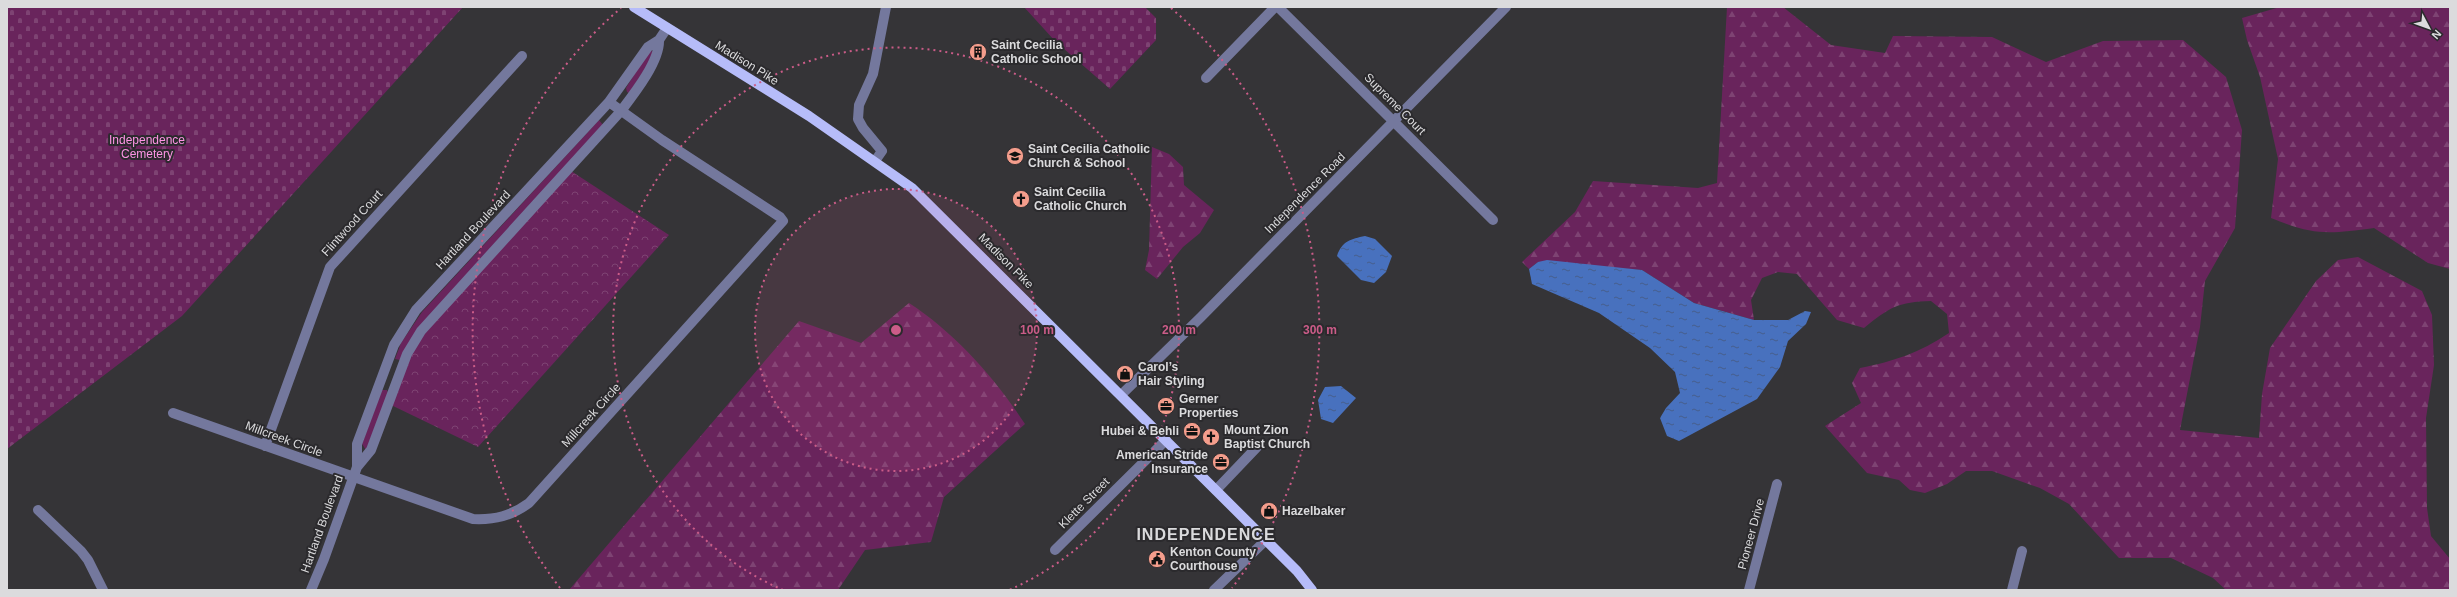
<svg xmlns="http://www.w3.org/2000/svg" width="2457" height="597" viewBox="0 0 2457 597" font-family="Helvetica,sans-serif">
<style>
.grass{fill:#69245c}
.forest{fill:url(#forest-firs)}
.cemetery{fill:url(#cemetery-stones)}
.park{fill:url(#park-crowns)}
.water{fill:url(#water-ripples)}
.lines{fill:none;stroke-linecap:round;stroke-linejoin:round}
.minor{stroke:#74789d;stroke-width:10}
.major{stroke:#b6bcf9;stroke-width:10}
.ring{fill:none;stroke:#cb5c88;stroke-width:2;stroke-dasharray:2 4}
.labels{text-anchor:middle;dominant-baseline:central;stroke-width:4;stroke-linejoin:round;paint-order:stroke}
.poi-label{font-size:12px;font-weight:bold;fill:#dbdbdd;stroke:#2b2a2d;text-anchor:start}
.street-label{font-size:12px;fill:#dbdbdd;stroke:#2b2a2d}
.park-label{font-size:12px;fill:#fd94e4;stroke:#2b2a2d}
.district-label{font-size:16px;font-weight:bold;letter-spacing:1px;fill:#dbdbdd;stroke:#2b2a2d}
.centre{fill:#cb5c88;stroke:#2b2a2d;stroke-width:2}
.ring-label{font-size:12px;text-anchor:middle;font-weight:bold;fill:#cb5c88;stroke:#2b2a2d;stroke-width:4;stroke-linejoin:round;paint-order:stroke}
</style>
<defs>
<pattern id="forest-firs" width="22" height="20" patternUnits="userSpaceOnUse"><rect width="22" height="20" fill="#69245c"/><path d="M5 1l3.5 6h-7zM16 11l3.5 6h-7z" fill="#7e4373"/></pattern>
<pattern id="cemetery-stones" width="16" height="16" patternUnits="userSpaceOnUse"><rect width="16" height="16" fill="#69245c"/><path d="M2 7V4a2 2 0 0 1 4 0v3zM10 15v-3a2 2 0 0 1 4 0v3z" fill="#7e4373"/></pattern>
<pattern id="park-crowns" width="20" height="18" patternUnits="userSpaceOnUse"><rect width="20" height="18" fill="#69245c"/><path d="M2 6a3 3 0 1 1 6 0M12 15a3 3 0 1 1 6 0" fill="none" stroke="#7e4373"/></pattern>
<pattern id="water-ripples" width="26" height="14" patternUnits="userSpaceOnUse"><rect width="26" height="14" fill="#4871be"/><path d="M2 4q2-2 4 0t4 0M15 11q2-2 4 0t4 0" fill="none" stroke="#465e8c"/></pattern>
</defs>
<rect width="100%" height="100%" fill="#353437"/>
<!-- grass -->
<path class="grass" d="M652,51L654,55L629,93L627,92L626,88L648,52Z
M599,120L603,125L400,360L395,359L401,343L422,312Z
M382,390H387L388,393L366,450L362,444Z"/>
<!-- forest -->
<path class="forest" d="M1727,7H1783L1831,45L1885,53L1893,36L1992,37L2046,62L2103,41L2183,40L2226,77L2242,130L2235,228L2205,281L2200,327L2180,430L2259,438L2262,394L2270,348L2316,281L2338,260L2358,257L2422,291L2432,315L2434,365L2426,418L2427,508L2431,536L2450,559V590H2226L2213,578L2171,558H2119L2069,504L2040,488L1992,471H1966L1947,484L1925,493L1910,490L1899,480L1867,473L1825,426L1861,403L1852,383L1860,368C1895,361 1919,353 1949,333L1947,314L1931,301C1898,302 1890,307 1864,328L1837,320L1797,274L1778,272L1762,278L1751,300L1754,320L1694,303L1642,270L1538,262L1529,269L1522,262L1575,212L1593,181L1698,188L1717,183Z
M2280,7H2450V269L2428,263L2374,228C2328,234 2315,236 2271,218L2278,159L2260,77L2247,40L2242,18Z
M1152,147L1169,154L1183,167L1184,185L1214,210L1200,233L1183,247L1157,279L1145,270L1149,250Z
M909,303C955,333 995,378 1025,424L944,497L931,542L865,550L838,590H569L799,321L861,343Z"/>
<!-- cemetery -->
<path class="cemetery" d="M7,7H463L182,316L7,449Z
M1024,7H1145L1156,18V40L1110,89L1055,41Z"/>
<!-- park -->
<path class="park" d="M568,169L669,235L478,447L389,404L407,354Z"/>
<!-- water -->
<path class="water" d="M1365,236L1375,239L1392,256L1386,272L1374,283L1361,280L1337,256C1342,241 1351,239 1365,236Z
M1547,260L1642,270L1694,303L1754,320H1788L1805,311L1811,312L1806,324L1788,341L1780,367L1757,399L1679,441L1667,436L1660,418L1666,408L1680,393L1675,372L1650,348L1599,313L1532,284L1529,269L1538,262Z
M1341,386L1356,398L1333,423L1321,419L1318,400L1325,387Z"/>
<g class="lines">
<!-- minor -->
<path class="minor" d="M1278,7L1493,220
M1206,78L1275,7
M875,161L882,151L863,128L858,119L859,105L873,74L886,7
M1121,395L1201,317L1506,7
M173,413L473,519C495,520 511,516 529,503L783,221L780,217L662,140L609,102
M265,446L330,267L522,56
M357,467V444L394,345L416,310L609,102L648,47L659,40L667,28
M1216,490L1257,447
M38,510L81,551L88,560L103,590
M1055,550L1166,440
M311,590L324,559L357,467L371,450L407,354L421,331L621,111C634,94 660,61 659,40
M1214,590L1266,540
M1749,590L1777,484
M2012,590L2022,551"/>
<!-- major -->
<path class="major" d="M634,7L809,116L912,188L1297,571L1312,590"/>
</g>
<!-- distance rings -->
<circle cx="896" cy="330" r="141" fill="#cb5c88" fill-opacity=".12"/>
<g class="ring">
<circle cx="896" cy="330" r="141"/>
<path d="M783 590A283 283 0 1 1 1009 590"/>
<path d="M560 588A424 424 0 0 1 621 8M1171 8A424 424 0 0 1 1232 588"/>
</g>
<!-- icons -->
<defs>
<symbol id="building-disc" viewBox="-11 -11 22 22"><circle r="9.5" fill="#f49d8c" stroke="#2b2a2d"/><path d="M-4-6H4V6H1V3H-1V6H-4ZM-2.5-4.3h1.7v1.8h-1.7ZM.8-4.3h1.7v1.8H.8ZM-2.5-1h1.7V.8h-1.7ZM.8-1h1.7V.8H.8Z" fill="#111"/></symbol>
<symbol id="school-disc" viewBox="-11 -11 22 22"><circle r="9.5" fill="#f49d8c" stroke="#2b2a2d"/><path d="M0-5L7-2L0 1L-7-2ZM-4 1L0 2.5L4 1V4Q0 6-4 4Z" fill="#111"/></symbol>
<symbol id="church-disc" viewBox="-11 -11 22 22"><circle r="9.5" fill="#f49d8c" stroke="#2b2a2d"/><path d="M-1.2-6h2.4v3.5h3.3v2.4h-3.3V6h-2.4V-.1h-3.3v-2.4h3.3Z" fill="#111"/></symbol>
<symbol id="shop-disc" viewBox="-11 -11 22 22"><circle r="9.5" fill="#f49d8c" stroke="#2b2a2d"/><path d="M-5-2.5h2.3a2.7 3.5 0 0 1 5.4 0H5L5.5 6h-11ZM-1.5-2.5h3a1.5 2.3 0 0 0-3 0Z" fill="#111"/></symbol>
<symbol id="office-disc" viewBox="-11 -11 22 22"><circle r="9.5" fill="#f49d8c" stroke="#2b2a2d"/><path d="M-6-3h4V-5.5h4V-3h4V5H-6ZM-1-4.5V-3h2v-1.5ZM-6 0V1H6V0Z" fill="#111"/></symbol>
<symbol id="civic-disc" viewBox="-11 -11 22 22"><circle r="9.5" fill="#f49d8c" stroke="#2b2a2d"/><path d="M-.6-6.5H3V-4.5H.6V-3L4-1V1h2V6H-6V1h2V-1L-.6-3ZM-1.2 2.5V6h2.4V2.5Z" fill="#111"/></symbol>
</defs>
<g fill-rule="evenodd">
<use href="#building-disc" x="968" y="42" width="20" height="20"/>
<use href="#school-disc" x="1005" y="146" width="20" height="20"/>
<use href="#church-disc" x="1011" y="189" width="20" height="20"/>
<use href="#shop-disc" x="1115" y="364" width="20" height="20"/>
<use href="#office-disc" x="1156" y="396" width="20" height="20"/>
<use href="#office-disc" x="1182" y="421" width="20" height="20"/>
<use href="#church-disc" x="1201" y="427" width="20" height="20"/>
<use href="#office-disc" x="1211" y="452" width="20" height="20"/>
<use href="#shop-disc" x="1259" y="501" width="20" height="20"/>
<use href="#civic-disc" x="1147" y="549" width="20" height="20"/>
</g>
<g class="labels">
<!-- poi labels -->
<g class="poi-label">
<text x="991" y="45">Saint Cecilia<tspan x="991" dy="14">Catholic School</tspan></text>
<text x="1028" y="149">Saint Cecilia Catholic<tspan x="1028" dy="14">Church &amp; School</tspan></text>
<text x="1034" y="192">Saint Cecilia<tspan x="1034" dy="14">Catholic Church</tspan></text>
<text x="1138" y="367">Carol’s<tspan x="1138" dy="14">Hair Styling</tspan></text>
<text x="1179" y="399">Gerner<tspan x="1179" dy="14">Properties</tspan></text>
<text x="1224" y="430">Mount Zion<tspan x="1224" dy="14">Baptist Church</tspan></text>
<text x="1179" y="431" text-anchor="end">Hubei &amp; Behli</text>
<text x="1208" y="455" text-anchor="end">American Stride<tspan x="1208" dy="14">Insurance</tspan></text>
<text x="1282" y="511">Hazelbaker</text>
<text x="1170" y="552">Kenton County<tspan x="1170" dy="14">Courthouse</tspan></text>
</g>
<!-- street labels -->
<g class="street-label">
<text transform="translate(747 63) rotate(32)">Madison Pike</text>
<text transform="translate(1395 104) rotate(45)">Supreme Court</text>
<text transform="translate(1305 193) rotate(-45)">Independence Road</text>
<text transform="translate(352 223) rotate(-48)">Flintwood Court</text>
<text transform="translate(473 230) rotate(-47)">Hartland Boulevard</text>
<text transform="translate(1006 261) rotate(45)">Madison Pike</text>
<text transform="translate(591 415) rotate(-48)">Millcreek Circle</text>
<text transform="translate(284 439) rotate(20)">Millcreek Circle</text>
<text transform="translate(1084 503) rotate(-45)">Klette Street</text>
<text transform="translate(322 524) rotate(-70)">Hartland Boulevard</text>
<text transform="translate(1751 534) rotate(-75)">Pioneer Drive</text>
</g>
<!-- park labels -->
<g class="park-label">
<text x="147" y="140">Independence<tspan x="147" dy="14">Cemetery</tspan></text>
</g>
<!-- district labels -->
<g class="district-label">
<text x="1206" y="534">INDEPENDENCE</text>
</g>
</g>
<circle cx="896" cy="330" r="6" class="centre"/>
<g class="ring-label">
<text x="1037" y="334">100 m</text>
<text x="1179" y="334">200 m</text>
<text x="1320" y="334">300 m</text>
</g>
<!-- border -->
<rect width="2457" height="597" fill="none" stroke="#dbdbdd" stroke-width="16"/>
<!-- north arrow -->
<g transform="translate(2429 28) rotate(131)" stroke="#2b2a2d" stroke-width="3" paint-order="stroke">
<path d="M0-3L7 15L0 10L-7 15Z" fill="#dbdbdd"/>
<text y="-6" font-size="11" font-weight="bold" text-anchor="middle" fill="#dbdbdd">N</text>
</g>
</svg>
